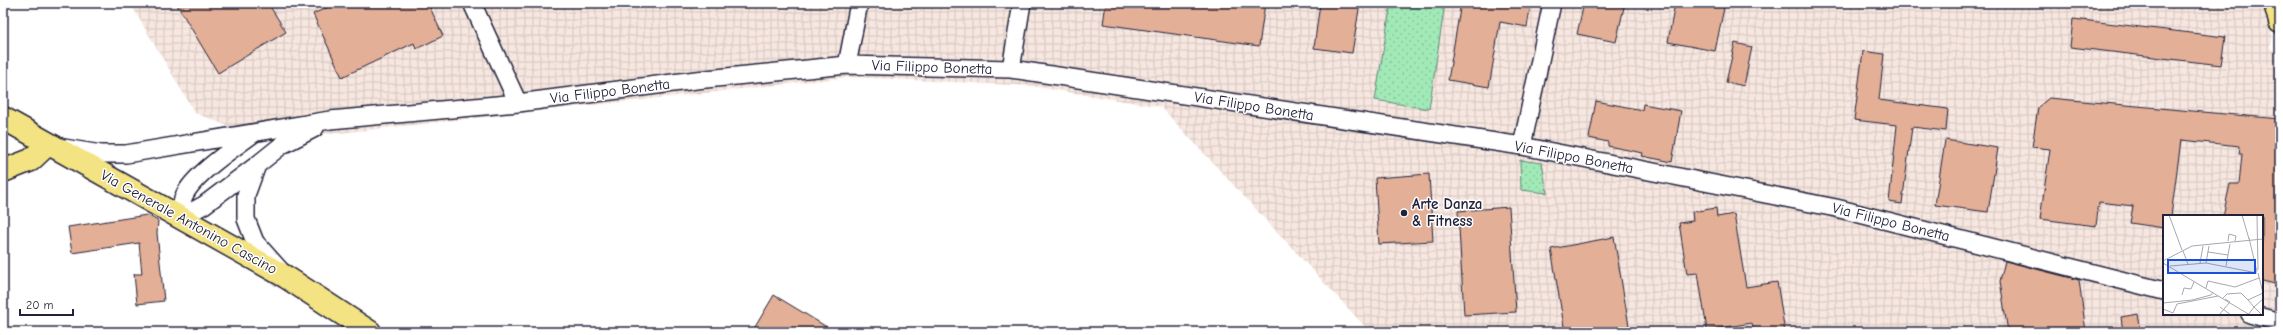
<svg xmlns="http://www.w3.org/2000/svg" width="2283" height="335" viewBox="0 0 2283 335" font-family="'Comic Neue',sans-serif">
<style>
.industrial{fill:url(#industrial-grid);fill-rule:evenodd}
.grass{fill:url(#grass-dots);stroke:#628679}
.building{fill:#e3af97;stroke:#22223b}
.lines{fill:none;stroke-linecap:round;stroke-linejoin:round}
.minor-casing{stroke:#22223b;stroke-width:20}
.major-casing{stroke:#22223b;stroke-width:25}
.minor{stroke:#fff;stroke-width:17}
.major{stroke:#f4e382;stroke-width:22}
.poi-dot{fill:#22223b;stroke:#fff;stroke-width:1.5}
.labels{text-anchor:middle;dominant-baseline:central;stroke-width:3;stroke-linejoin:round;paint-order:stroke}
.street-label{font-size:15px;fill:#22223b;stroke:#fff}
.poi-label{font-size:15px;font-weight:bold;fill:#22223b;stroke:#fff;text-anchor:start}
.inset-road{fill:none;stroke:#a7a7b1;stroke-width:1}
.view{fill:#1d4ed8;fill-opacity:0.15;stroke:#1d4ed8;stroke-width:2}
.inset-edge{fill:none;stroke:#22223b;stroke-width:2}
</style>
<defs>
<pattern id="industrial-grid" width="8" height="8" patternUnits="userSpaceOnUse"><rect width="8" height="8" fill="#f7e7e0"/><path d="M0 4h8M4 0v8" fill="none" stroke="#d3c6c1"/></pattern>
<pattern id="grass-dots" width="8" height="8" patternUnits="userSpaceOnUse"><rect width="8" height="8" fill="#a1e9b7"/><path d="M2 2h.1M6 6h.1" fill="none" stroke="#8ac89e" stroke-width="1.8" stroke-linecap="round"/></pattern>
</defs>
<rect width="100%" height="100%" fill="#fff"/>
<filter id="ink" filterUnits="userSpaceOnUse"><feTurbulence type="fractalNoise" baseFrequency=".025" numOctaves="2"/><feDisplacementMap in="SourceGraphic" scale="8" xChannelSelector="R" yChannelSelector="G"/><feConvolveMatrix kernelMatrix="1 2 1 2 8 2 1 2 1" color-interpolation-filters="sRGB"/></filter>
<g filter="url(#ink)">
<!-- industrial -->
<path class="industrial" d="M130,3H2263L2273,37L2270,48L2277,53L2280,64V332H2268L2246,327V332H1370L1161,107L1031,86L850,77L330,134L228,126L195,113ZM2164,216H2262V314H2164Z"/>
<!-- grass -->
<path class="grass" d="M1391,3H1445L1429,109L1375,100Z
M1520,160L1542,163L1547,193L1521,190Z"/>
<!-- building -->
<path class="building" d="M176,3H268L286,32L218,73Z
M337,3H428L443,36L416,49L414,43L342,77L313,14Z
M1106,3H1265L1259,46L1103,24Z
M1320,3H1360L1352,53L1314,48Z
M1461,3H1531L1527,27L1500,22L1489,87L1448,80Z
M1584,3H1625L1616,42L1577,34Z
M1675,3H1725L1715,51L1668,42Z
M2073,19L2225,37L2221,65L2070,47Z
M1735,43L1752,47L1744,86L1726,82Z
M1863,51L1884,54L1879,100L1948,109L1946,131L1912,127L1902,204L1889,202L1897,125L1854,120Z
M2049,98L2280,119V285L2262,281V216H2223L2230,184H2239L2242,154H2239L2240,146L2181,140L2171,216H2164V228L2130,223L2133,206L2099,202L2096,226L2040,219L2050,149L2032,147L2038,107Z
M1596,101L1642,110L1643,104L1681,111L1672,162L1642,156L1643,153L1608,146V142L1589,138Z
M1945,140L1998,148L1988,212L1935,205Z
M1429,174L1433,241L1379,244L1375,178Z
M1509,207L1516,312L1464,315L1458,211Z
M1716,208L1717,217L1734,214L1746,287L1777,282L1785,332H1754L1752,323L1707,330L1698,273L1687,274L1679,223L1693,221L1692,212Z
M147,215L158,221L157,233L164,301L137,304L134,274H142L139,243L72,253L68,227Z
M1614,237L1630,332H1565L1551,249Z
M2005,261L2079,280L2086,332H2008L2000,281Z
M774,295L835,332H752Z
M2138,314L2141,332H2123L2121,317Z"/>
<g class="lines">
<defs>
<path id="minor" d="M472,3L518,103
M847,65L859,3
M1011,69L1022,3
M253,134C234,148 194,174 184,196C181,202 182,210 182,217L204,205L257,165
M1522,146L1552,3
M64,148L101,154H126L330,120L518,103L696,80L847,65L1011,69L1522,146L1836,208L2164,291
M280,270L255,242L246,219V195L257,165L282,145L315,128
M2250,314L2280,322"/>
<path id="major" d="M2275,3L2280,22
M3,118L286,277L370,332
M3,171L31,160L48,144"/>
</defs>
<!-- minor casing -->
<use href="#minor" class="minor-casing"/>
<!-- major casing -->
<use href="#major" class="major-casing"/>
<!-- minor -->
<use href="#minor" class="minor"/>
<!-- major -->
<use href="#major" class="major"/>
</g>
</g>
<!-- markers -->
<circle class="poi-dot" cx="1404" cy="213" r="4"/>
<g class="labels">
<!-- street labels -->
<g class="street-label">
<text transform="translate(932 67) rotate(2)">Via Filippo Bonetta</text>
<text transform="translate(610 91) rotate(-7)">Via Filippo Bonetta</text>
<text transform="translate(1254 106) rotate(9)">Via Filippo Bonetta</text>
<text transform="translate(1574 157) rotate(11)">Via Filippo Bonetta</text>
<text transform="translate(189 222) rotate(29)">Via Generale Antonino Cascino</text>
<text transform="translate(1891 222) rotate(14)">Via Filippo Bonetta</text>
</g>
<!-- poi labels -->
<g class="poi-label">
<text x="1412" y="204">Arte Danza<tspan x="1412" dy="17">&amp; Fitness</tspan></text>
</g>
</g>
<!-- overview -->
<g transform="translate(2163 215)">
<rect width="100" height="100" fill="#fff"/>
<path class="inset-road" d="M6,0L19,35M79,0L86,24M94,0L95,55M86,23L94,57M65,26L66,19L73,21L72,26M20,36L25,49M45,37L65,40M0,46L29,31L100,24M0,48L87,100M37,48L40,31M43,48L46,31M7,51L43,48L94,58M63,51L67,29M95,58L100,78M43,73L45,66L72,72L96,63M19,80L21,73L28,74L31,67M60,83L64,79L78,78L85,85M0,88L29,85L48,80L50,77M57,92L68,100M0,94L10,98L14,89L55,81M56,100L67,87L62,84M85,100L91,92L85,85L100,78M99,100L91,92L100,84"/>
<path class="view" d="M5,45H92V58H5Z"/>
<rect width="100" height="100" class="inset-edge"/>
</g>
<!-- margin -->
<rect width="2283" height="335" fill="none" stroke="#fff" stroke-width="16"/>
<rect x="8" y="8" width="2267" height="319" fill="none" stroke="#22223b" stroke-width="1.5" filter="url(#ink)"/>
<!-- scale -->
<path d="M20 309v6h53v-6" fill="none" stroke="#22223b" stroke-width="2"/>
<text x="26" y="309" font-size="12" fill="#22223b" stroke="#ffffff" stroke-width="3" paint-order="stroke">20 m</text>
</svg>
